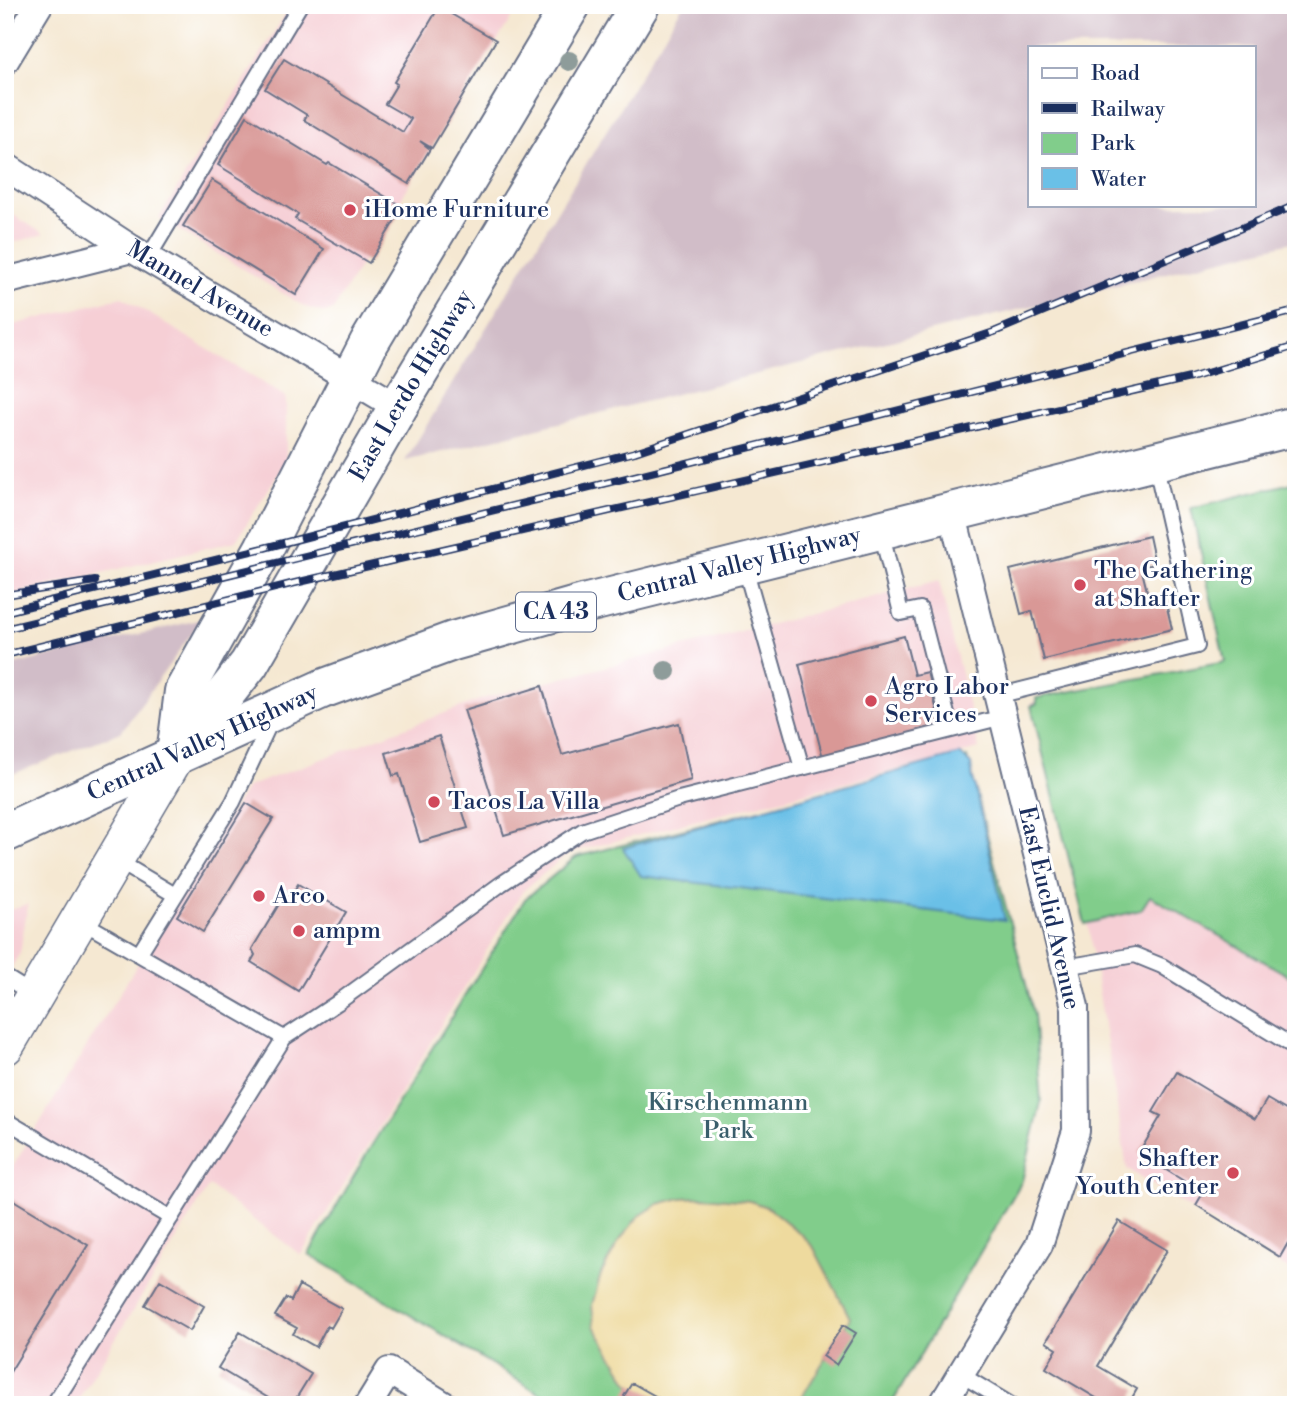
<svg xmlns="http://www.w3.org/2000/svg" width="1301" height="1410" viewBox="0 0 1301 1410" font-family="'Libre Bodoni',serif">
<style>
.built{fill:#f6cfd5}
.industrial{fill:#d1bdc8;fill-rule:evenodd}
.green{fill:#81cd8b;stroke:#4e7e74;stroke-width:2}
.sand{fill:#eeda9e;stroke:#84847e;stroke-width:2}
.water{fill:#6ac0e7;stroke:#4278a2;stroke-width:2}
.building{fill:#d99896}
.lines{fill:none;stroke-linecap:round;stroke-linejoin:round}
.lane-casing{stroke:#677087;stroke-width:18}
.street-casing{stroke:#677087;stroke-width:30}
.secondary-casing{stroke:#677087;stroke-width:40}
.primary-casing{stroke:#677087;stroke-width:42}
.lane{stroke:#fff;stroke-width:14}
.street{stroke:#fff;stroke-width:26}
.secondary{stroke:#fff;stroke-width:37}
.primary{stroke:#fff;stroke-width:38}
.rail-casing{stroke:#1b2f5e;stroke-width:8}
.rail{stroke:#fff;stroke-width:5;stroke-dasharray:16;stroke-linecap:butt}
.tree{fill:#8e9c9a}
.poi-dot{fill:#d1495b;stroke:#fff;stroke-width:2.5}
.labels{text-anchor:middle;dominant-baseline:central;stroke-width:6;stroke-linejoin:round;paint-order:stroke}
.shield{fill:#fff;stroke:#5f6d8e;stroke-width:2}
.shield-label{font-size:23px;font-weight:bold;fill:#1b2f5e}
.poi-label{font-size:24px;fill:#1b2f5e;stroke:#fff;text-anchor:start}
.street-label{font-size:24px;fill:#1b2f5e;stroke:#fff}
.park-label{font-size:24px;fill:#3a5e6c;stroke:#fff}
</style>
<rect width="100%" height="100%" fill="#fff"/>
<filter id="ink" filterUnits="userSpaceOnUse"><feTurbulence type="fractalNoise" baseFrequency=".0143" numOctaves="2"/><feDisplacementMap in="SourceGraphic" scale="14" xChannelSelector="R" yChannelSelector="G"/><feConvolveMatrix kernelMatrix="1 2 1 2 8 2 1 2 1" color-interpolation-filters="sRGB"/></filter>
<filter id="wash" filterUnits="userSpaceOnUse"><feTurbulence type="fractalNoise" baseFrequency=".00686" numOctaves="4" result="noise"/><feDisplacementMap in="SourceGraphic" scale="28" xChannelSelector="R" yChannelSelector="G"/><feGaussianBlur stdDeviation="1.57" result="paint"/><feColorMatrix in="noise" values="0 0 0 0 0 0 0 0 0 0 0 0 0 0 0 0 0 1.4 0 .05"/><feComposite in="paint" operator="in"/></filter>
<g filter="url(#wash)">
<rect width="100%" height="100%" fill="#f5e8d2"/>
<!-- built -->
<path class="built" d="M291,5H519L333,310L325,313L305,307L159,218Z
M5,210L44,234L5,245Z
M122,297L286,397V461L236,541L5,596V327Z
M1296,482V1274L1127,1169L1089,931L1031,703L1227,665L1193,507Z
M939,581L979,749L568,853L523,891L301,1255L209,1186L75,1405H5V1179L247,787L485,698Z
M28,904L20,953L5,978V911Z"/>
<!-- industrial -->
<path class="industrial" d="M683,5H1296V241L405,461ZM1030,47H1254V205H1030Z
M202,619L121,732L5,777V667Z"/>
<!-- green -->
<path class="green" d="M1296,482V980L1150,896L1141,910L1085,924L1031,706L1037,704L1036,698L1225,662L1191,508Z
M967,757L1034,1015L1041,1102L1022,1181L891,1405H559L309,1254L370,1148L525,899L576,857Z"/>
<!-- sand -->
<path class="sand" d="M703,1197L750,1201L769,1208L802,1235L814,1248L850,1318L797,1405H663L629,1383L594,1326L592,1305L601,1274L619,1241L638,1217L658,1204L681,1198Z"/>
<!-- water -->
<path class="water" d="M960,754L971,764L972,774L1005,920L641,876L623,848Z"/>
<g id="blocks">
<!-- building -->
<path class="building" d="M439,7L496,40L432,148L420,141L430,149L409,184L304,120L307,115L265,89L284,59L403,132L411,119L385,104L397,84L394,82Z
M247,116L327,165L329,163L403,207L369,263L295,219L298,214L218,165Z
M212,180L324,249L296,295L183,226Z
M1149,536L1155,564L1141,567L1150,603L1165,599L1172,629L1044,660L1032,611L1021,614L1010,570Z
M904,636L914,675L927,672L941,727L823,758L799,664Z
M542,686L562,755L679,723L691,780L504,835L464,710Z
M439,736L468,828L420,842L399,774L393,776L386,753Z
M246,803L273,819L203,932L177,916Z
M298,884L346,912L298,991L251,962L255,955L252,949L287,891L292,894Z
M1177,1072L1255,1119L1267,1099L1296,1116V1248L1288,1243L1280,1257L1196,1205L1203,1193L1139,1153L1161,1116L1153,1112Z
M5,1195L88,1245L5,1380Z
M1119,1221L1167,1250L1098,1366L1137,1389L1128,1405H1099L1101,1401L1046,1368L1057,1349L1046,1342Z
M160,1280L204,1306L190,1331L145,1305Z
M299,1285L342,1309L331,1328L327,1326L316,1347L293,1334L297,1328L275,1316L286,1298L291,1301Z
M843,1325L856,1333L836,1365L823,1356Z
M240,1332L311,1374L292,1405H280L218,1368Z
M632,1383L664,1401L662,1405H639L624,1396Z"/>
</g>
</g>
<g filter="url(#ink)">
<use href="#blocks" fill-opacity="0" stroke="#677087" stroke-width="2"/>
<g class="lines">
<defs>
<path id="lane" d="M148,258L300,5
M881,531L901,613L920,609L951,730
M744,564L802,768
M997,696L1197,646L1155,462
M116,860L175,895
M81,921L284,1038
M139,954L233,802L271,721
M1065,967L1135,955L1162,966L1296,1048
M5,977L34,995
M5,1120L171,1218
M960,1374L1011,1405
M53,1405L284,1038L337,1003L501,884L582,831L679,799L1003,717"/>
<g id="street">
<path d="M5,61L39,5"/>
<path id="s1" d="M5,166L132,249L398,407"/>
<path d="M5,281L132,249"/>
<path d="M368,1405L389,1371L444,1405"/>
<path d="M942,1405L1039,1245L1076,1131L1075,1007L952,512"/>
</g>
<path id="secondary" d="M5,1046L175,757"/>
<g id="primary">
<path id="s2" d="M181,750L249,664L398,407L640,5"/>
<path d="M176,755L184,691L264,548L369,343L571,5"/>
<path id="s3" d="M5,833L322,689L453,641L587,603L1296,426"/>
</g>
</defs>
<!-- lane casing -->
<use href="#lane" class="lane-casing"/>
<!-- street casing -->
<use href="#street" class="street-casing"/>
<!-- secondary casing -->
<use href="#secondary" class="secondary-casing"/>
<!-- primary casing -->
<use href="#primary" class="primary-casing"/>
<!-- lane -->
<use href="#lane" class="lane"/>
<!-- street -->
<use href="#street" class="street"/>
<!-- secondary -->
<use href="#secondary" class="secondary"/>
<!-- primary -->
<use href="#primary" class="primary"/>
<defs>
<path id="rail" d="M5,595L95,581
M5,612L264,548L635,452L994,332L1296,205
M5,629L639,475L1296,311
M5,655L295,583L1190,378L1296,346"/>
</defs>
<!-- rail casing -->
<use href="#rail" class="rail-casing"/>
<!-- rail -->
<use href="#rail" class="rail"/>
</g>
<!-- trees -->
<g class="tree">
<circle cx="569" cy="61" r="10"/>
<circle cx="666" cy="671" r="10"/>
</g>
</g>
<!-- markers -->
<g class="poi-dot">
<circle cx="350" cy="210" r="7"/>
<circle cx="1080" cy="585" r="7"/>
<circle cx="871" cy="701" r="7"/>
<circle cx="434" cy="802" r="7"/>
<circle cx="259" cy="896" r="7"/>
<circle cx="299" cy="931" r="7"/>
<circle cx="1233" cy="1173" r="7"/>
</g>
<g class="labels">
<!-- shield labels -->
<rect class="shield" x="516" y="592.5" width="80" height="39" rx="5"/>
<g class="shield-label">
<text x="556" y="612">CA 43</text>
</g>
<!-- poi labels -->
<g class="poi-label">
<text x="364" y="210">iHome Furniture</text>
<text x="1094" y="571">The Gathering<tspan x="1094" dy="28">at Shafter</tspan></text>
<text x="885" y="687">Agro Labor<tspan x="885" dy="28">Services</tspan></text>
<text x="448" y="802">Tacos La Villa</text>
<text x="273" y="896">Arco</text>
<text x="313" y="931">ampm</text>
<text x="1219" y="1159" text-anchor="end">Shafter<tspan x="1219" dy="28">Youth Center</tspan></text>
</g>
<!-- street labels -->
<g class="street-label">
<text stroke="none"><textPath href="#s1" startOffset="231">Mannel Avenue</textPath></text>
<text stroke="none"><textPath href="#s2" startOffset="432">East Lerdo Highway</textPath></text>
<text stroke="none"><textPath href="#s3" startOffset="784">Central Valley Highway</textPath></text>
<text stroke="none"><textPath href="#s3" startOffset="217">Central Valley Highway</textPath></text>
<text transform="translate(1049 908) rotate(77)">East Euclid Avenue</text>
</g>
<!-- park labels -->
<g class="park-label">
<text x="728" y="1103">Kirschenmann<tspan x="728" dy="28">Park</tspan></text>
</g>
</g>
<!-- margin -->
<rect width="1301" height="1410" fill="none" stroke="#fff" stroke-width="28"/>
<!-- legend -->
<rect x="1028" y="46" width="228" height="161" fill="#ffffff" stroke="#a4acbf" stroke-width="2"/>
<rect x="1042" y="68" width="35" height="10" fill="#ffffff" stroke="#a4acbf" stroke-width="2"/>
<text x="1091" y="80" font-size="21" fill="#1b2f5e">Road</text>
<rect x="1042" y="103" width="35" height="10" fill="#1b2f5e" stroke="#a4acbf" stroke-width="2"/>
<text x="1091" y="116" font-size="21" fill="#1b2f5e">Railway</text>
<rect x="1042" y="133" width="35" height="21" fill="#81cd8b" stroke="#a4acbf" stroke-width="2"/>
<text x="1091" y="150" font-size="21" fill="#1b2f5e">Park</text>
<rect x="1042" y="168" width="35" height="21" fill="#6ac0e7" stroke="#a4acbf" stroke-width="2"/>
<text x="1091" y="186" font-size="21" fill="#1b2f5e">Water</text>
</svg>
